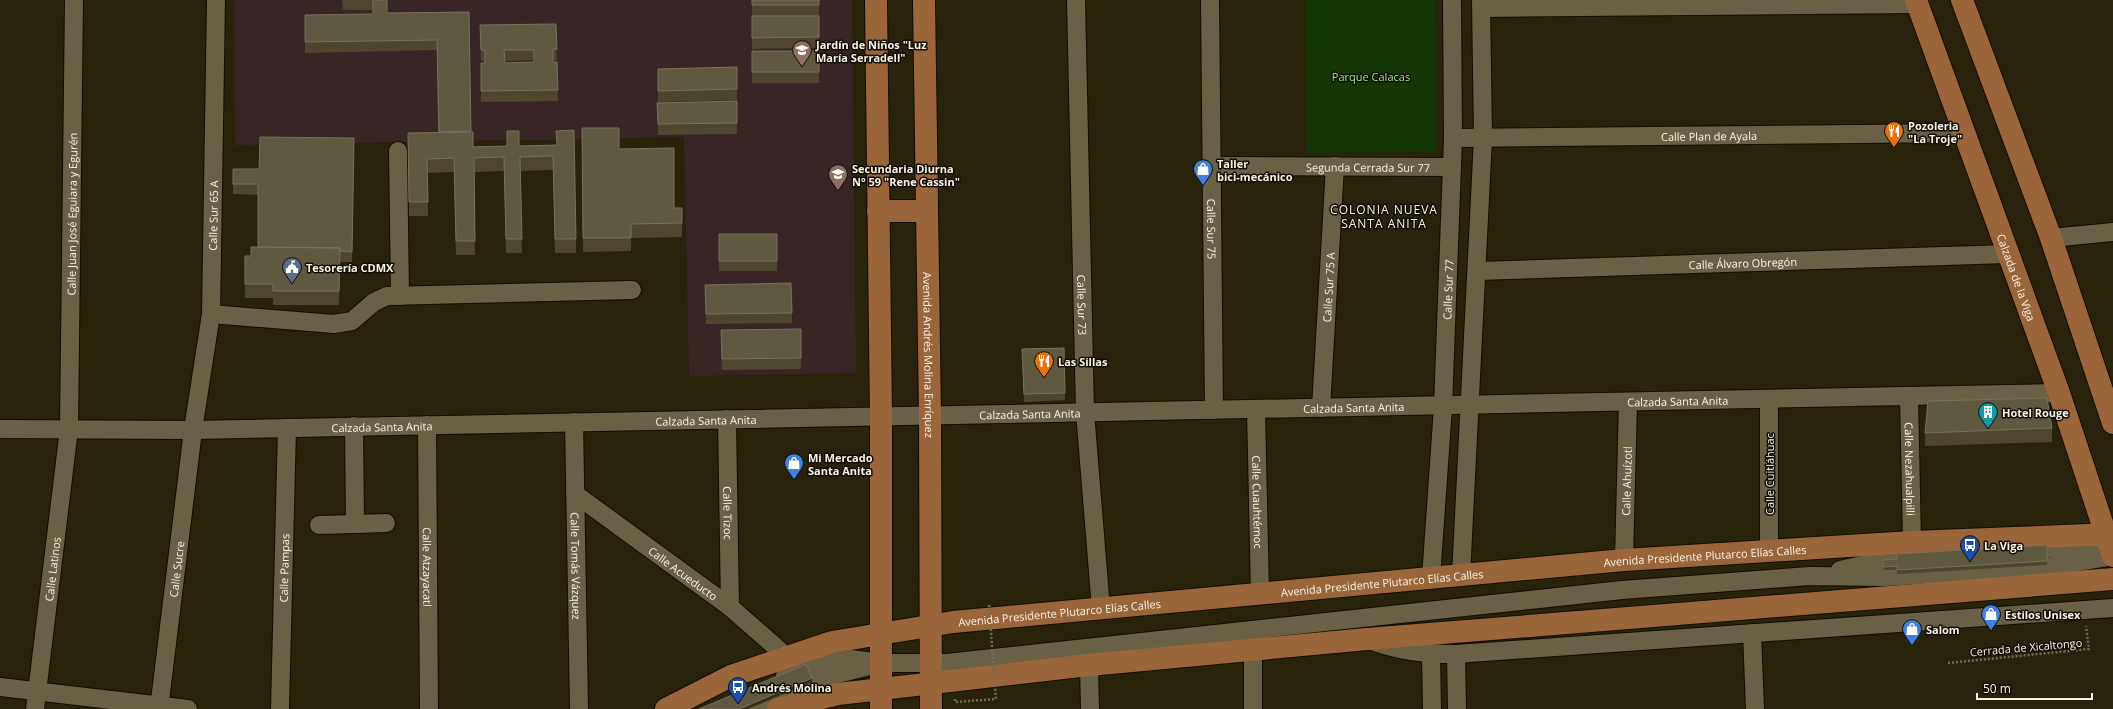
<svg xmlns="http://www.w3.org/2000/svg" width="2113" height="709" viewBox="0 0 2113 709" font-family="'Open Sans',sans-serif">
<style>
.education{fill:#382526}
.green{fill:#153707}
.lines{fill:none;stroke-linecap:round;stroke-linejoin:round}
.minor-casing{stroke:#130c00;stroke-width:20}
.major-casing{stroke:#130c00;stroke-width:24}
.path{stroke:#736d58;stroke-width:2.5;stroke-dasharray:2 2;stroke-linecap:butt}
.minor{stroke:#696046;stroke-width:18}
.major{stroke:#9b653a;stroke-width:22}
.path-bridge{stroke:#736d58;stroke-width:2.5;stroke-dasharray:2 2;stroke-linecap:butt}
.wall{fill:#4e462f;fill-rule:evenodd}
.shaded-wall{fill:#383018}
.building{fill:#605942;stroke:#78715c;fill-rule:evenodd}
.labels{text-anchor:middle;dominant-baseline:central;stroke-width:3;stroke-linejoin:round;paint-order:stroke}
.poi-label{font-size:11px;font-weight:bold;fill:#f9f4e6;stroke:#100d04;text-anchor:start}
.park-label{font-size:11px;fill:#9fec86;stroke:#100d04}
.street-label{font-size:11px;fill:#f9f4e6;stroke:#100d04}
.neighbourhood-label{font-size:12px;letter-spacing:1px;fill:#f9f4e6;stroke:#100d04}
</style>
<rect width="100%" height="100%" fill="#2a230b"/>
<!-- education -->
<path class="education" d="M234,0H852L856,373L689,376L684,137L235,145Z"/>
<!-- green -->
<path class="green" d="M1306,0H1435L1436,152L1307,153Z"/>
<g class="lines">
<defs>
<g id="minor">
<path id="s1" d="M1076,0L1085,412L1101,609"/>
<path id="s2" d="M1210,0L1214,410"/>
<path d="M1482,8L1918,4"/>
<path id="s3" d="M1453,138L1964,133"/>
<path d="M398,151L400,296"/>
<path id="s4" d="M1211,166L1452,167"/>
<path d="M2051,238L2113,232"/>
<path id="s5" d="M1477,271L2008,254"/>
<path d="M211,314L334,324L352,321L374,302L387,296L632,290"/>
<path id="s6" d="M1909,396L1912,542"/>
<path d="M1769,399V550"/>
<path id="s7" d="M1321,408L1335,166"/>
<path id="s8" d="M1256,409L1260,594"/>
<path id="s9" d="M727,419L730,607"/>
<path id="s10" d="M574,422L579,709"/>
<path id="s11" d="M427,425L429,709"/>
<path d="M354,426L355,524L386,523"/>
<path id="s12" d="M0,429L193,430L2059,393"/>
<path id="s13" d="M575,494L730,607L786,656"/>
<path d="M319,525L355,524"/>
<path d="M2022,550L2053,548L2094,553"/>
<path id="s14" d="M1624,560L1628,402"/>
<path d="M1840,570L1884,560L1921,557"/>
<path d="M1461,576L1483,138L1481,0"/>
<path id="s15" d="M1431,578L1443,407L1453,138L1452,0"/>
<path d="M1752,633L1755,709"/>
<path d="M1367,639C1398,651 1424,654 1456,654L2113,608"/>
<path d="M1253,650V709"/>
<path d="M1431,654L1432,709"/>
<path d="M1456,654L1457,709"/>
<path d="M1089,665L1090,709"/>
<path d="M785,676L811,665L851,659L881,663H947L1622,590L1810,576L1885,577L2054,566L2113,556"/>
<path d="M0,687L188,709"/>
<path id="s16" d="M35,709L69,429L74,0"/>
<path id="s17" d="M159,709L193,430L211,314L216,0"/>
<path id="s18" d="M280,709L287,428"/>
<path d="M747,709L817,679L874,665"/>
</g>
<g id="major">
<path d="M876,0L881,416V709"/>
<path id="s19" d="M924,0L930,416L931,709"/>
<path id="s20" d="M1916,0L2059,393L2113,556"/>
<path d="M1962,0L2051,238L2113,423"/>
<path d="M878,211H927"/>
<path id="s21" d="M666,709L731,676L832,642L953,622L1624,560L1912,542L2113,534"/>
<path d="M778,709L838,694L1089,665L1367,639L2113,579"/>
</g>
</defs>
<!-- minor casing -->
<use href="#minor" class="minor-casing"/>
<!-- major casing -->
<use href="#major" class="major-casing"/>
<!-- path -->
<path class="path" d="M1948,663L2089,649L2086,626
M955,699V702L996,699"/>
<!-- minor -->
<use href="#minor" class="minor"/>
<!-- major -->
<use href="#major" class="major"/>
<!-- path-bridge -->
<path class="path-bridge" d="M989,605L996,699"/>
</g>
<!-- wall -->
<path class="wall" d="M342,0H387V13L469,12L471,132L473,147L556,145L576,239V253H555L553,170L520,171L522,253H506L504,171L474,172L475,255H456L454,172L427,173L428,216H409L408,147L438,132L437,50L305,53V15L373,14V10H343Z
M752,0H819V16H752Z
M752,16H819V48L752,49Z
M556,24L557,60H553V62H557L558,101L481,102V63H485V61H481L480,25ZM534,60V62L505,63V61Z
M752,51H819V83H752Z
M737,67V100L658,102V69Z
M737,101V134L658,135L657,103Z
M582,128L619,149L674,208H682V237L631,238V251L583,252Z
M354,138L352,262H340L339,305H273V298H245V256H251L258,247V195L233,194V169H259Z
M719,234H777V271H719Z
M791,283L792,323L706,324L705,285Z
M801,329V369L722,370L721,330Z
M1064,348L1065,400L1024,402L1022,349Z
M2052,428V442L1925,446V433Z
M2047,545V565L1897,574V570H1884L1883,560L1896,559Z"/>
<!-- shaded-wall -->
<path class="shaded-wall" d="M812,678V682L748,709H739Z"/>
<!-- building -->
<path class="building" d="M373,0H387V13L469,12L471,131L439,132L437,40L305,42V15L373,14Z
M752,0H819V5H752Z
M752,16H819V37L752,38Z
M556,24L557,49H553V62H557L558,90L481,91V63H485V50H481L480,25ZM504,50H534V62L505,63Z
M752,51H819V72H752Z
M737,67V89L658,91V69Z
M737,101V123L658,124L657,103Z
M582,128H619V149L674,148V208H682V223L631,224V238H583Z
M574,130L576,239H555L553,156L520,157L522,239H506L504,157L474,158L475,241H456L454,158L427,159L428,202H409L408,133L473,132V147L507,146V131H519V146L557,145L556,131Z
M260,137L354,138L352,252L340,251V248L258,247V184H233V169H259Z
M719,234H777V261H719Z
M251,247L340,248L339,291H273V284H245V256H251Z
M791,283L792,313L706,314L705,285Z
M801,329V358L722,359L721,330Z
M1064,348L1065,393L1024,394L1022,349Z
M2047,398L2052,428L1925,433L1928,401Z
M2047,545V561L1897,570V566L1884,567L1883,560L1897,559L1896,554Z
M806,664L812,678L739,709H699Z"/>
<!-- icons -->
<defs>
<symbol id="school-pin" viewBox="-11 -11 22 30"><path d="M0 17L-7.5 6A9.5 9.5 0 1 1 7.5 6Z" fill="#8d6e63" stroke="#100d04"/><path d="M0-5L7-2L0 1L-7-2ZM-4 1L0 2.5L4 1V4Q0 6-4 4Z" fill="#fff"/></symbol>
<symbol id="restaurant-pin" viewBox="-11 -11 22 30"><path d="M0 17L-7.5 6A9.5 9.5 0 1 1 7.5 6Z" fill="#e8710a" stroke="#100d04"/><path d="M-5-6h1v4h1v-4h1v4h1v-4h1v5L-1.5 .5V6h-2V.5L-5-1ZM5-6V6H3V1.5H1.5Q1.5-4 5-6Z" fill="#fff"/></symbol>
<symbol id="shop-pin" viewBox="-11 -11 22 30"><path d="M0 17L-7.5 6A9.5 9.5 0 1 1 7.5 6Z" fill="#3f7fe0" stroke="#100d04"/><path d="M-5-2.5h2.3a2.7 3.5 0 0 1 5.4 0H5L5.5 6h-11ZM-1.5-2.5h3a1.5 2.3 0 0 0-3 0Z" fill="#fff"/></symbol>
<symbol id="civic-pin" viewBox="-11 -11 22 30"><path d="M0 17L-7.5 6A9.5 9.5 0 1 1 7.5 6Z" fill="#5c6f8a" stroke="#100d04"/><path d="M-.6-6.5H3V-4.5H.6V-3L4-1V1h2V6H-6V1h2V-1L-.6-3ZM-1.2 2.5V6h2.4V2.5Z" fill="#fff"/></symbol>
<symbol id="building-pin" viewBox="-11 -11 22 30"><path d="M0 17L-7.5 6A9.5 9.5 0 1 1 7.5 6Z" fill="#0f9aa8" stroke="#100d04"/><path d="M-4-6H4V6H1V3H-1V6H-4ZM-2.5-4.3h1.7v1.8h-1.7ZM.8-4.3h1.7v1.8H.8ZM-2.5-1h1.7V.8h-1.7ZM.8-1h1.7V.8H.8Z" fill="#fff"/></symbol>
<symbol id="bus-pin" viewBox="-11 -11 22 30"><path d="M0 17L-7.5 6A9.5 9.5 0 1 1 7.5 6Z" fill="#1a4fb4" stroke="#100d04"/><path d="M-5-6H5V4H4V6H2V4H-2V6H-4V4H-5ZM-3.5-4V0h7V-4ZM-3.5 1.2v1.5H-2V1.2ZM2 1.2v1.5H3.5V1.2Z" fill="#fff"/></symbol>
</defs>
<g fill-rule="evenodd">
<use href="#school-pin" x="791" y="39" width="22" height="30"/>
<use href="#restaurant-pin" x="1883" y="120" width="22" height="30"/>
<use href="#shop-pin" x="1192" y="158" width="22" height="30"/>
<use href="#school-pin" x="827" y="163" width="22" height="30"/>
<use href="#civic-pin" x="281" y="256" width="22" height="30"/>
<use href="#restaurant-pin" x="1033" y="350" width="22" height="30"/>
<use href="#building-pin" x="1977" y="401" width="22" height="30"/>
<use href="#shop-pin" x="783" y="452" width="22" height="30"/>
<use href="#bus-pin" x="1959" y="534" width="22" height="30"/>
<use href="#shop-pin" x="1980" y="603" width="22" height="30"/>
<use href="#shop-pin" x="1901" y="618" width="22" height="30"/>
<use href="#bus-pin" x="727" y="676" width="22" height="30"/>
</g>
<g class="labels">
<!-- poi labels -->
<g class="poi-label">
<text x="816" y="44">Jardín de Niños "Luz<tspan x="816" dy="13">María Serradell"</tspan></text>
<text x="1908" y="125">Pozoleria<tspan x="1908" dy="13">"La Troje"</tspan></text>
<text x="1217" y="163">Taller<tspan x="1217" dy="13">bici-mecánico</tspan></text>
<text x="852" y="168">Secundaria Diurna<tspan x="852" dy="13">N° 59 "Rene Cassin"</tspan></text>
<text x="306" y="267">Tesorería CDMX</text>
<text x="1058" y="361">Las Sillas</text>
<text x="2002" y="412">Hotel Rouge</text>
<text x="808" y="457">Mi Mercado<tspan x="808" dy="13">Santa Anita</tspan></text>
<text x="1984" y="545">La Viga</text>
<text x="2005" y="614">Estilos Unisex</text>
<text x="1926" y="629">Salom</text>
<text x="752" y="687">Andrés Molina</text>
</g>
<!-- park labels -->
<g class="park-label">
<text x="1371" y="76">Parque Calacas</text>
</g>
<!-- street labels -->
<g class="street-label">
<text stroke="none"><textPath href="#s3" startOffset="256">Calle Plan de Ayala</textPath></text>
<text stroke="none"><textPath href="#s4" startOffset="157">Segunda Cerrada Sur 77</textPath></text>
<text stroke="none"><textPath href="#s16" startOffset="497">Calle Juan José Eguiara y Egurén</textPath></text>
<text stroke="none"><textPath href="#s17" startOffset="497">Calle Sur 65 A</textPath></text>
<text stroke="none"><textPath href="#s2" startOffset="229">Calle Sur 75</textPath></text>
<text stroke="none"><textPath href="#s5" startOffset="266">Calle Álvaro Obregón</textPath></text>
<text stroke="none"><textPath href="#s20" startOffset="295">Calzada de la Viga</textPath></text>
<text stroke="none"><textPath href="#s7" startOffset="121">Calle Sur 75 A</textPath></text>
<text stroke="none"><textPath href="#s15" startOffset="289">Calle Sur 77</textPath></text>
<text stroke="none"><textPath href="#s1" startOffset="305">Calle Sur 73</textPath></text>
<text stroke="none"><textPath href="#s19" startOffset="355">Avenida Andrés Molina Enríquez</textPath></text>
<text stroke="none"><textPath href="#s12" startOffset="1678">Calzada Santa Anita</textPath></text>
<text stroke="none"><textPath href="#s12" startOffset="1354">Calzada Santa Anita</textPath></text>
<text stroke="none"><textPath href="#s12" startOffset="1030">Calzada Santa Anita</textPath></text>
<text stroke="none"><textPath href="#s12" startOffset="706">Calzada Santa Anita</textPath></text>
<text stroke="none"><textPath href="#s12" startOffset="382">Calzada Santa Anita</textPath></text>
<text stroke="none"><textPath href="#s6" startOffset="73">Calle Nezahualpilli</textPath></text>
<text transform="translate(1769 474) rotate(-90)">Calle Cuitláhuac</text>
<text stroke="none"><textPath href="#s14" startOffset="79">Calle Ahuízotl</textPath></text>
<text stroke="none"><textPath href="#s8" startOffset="93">Calle Cuauhtémoc</textPath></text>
<text stroke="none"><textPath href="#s9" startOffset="94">Calle Tizoc</textPath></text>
<text stroke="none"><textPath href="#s21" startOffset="1057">Avenida Presidente Plutarco Elías Calles</textPath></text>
<text stroke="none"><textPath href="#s10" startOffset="144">Calle Tomás Vázquez</textPath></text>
<text stroke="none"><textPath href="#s11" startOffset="142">Calle Atzayacatl</textPath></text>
<text stroke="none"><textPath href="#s18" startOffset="141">Calle Pampas</textPath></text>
<text stroke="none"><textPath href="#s16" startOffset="141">Calle Latinos</textPath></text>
<text stroke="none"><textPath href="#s17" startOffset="141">Calle Sucre</textPath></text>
<text stroke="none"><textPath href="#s13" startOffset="134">Calle Acueducto</textPath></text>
<text stroke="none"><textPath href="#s21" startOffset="733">Avenida Presidente Plutarco Elías Calles</textPath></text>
<text stroke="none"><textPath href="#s21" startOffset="409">Avenida Presidente Plutarco Elías Calles</textPath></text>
<text transform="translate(2026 647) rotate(-5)">Cerrada de Xicaltongo</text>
</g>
<!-- neighbourhood labels -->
<g class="neighbourhood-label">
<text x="1384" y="209">COLONIA NUEVA<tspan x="1384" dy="14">SANTA ANITA</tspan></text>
</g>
</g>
<!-- scale -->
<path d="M1977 693v6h115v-6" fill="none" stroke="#f9f4e6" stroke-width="2"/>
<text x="1983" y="693" font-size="12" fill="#f9f4e6" stroke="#100d04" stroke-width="3" paint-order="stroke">50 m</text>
</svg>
